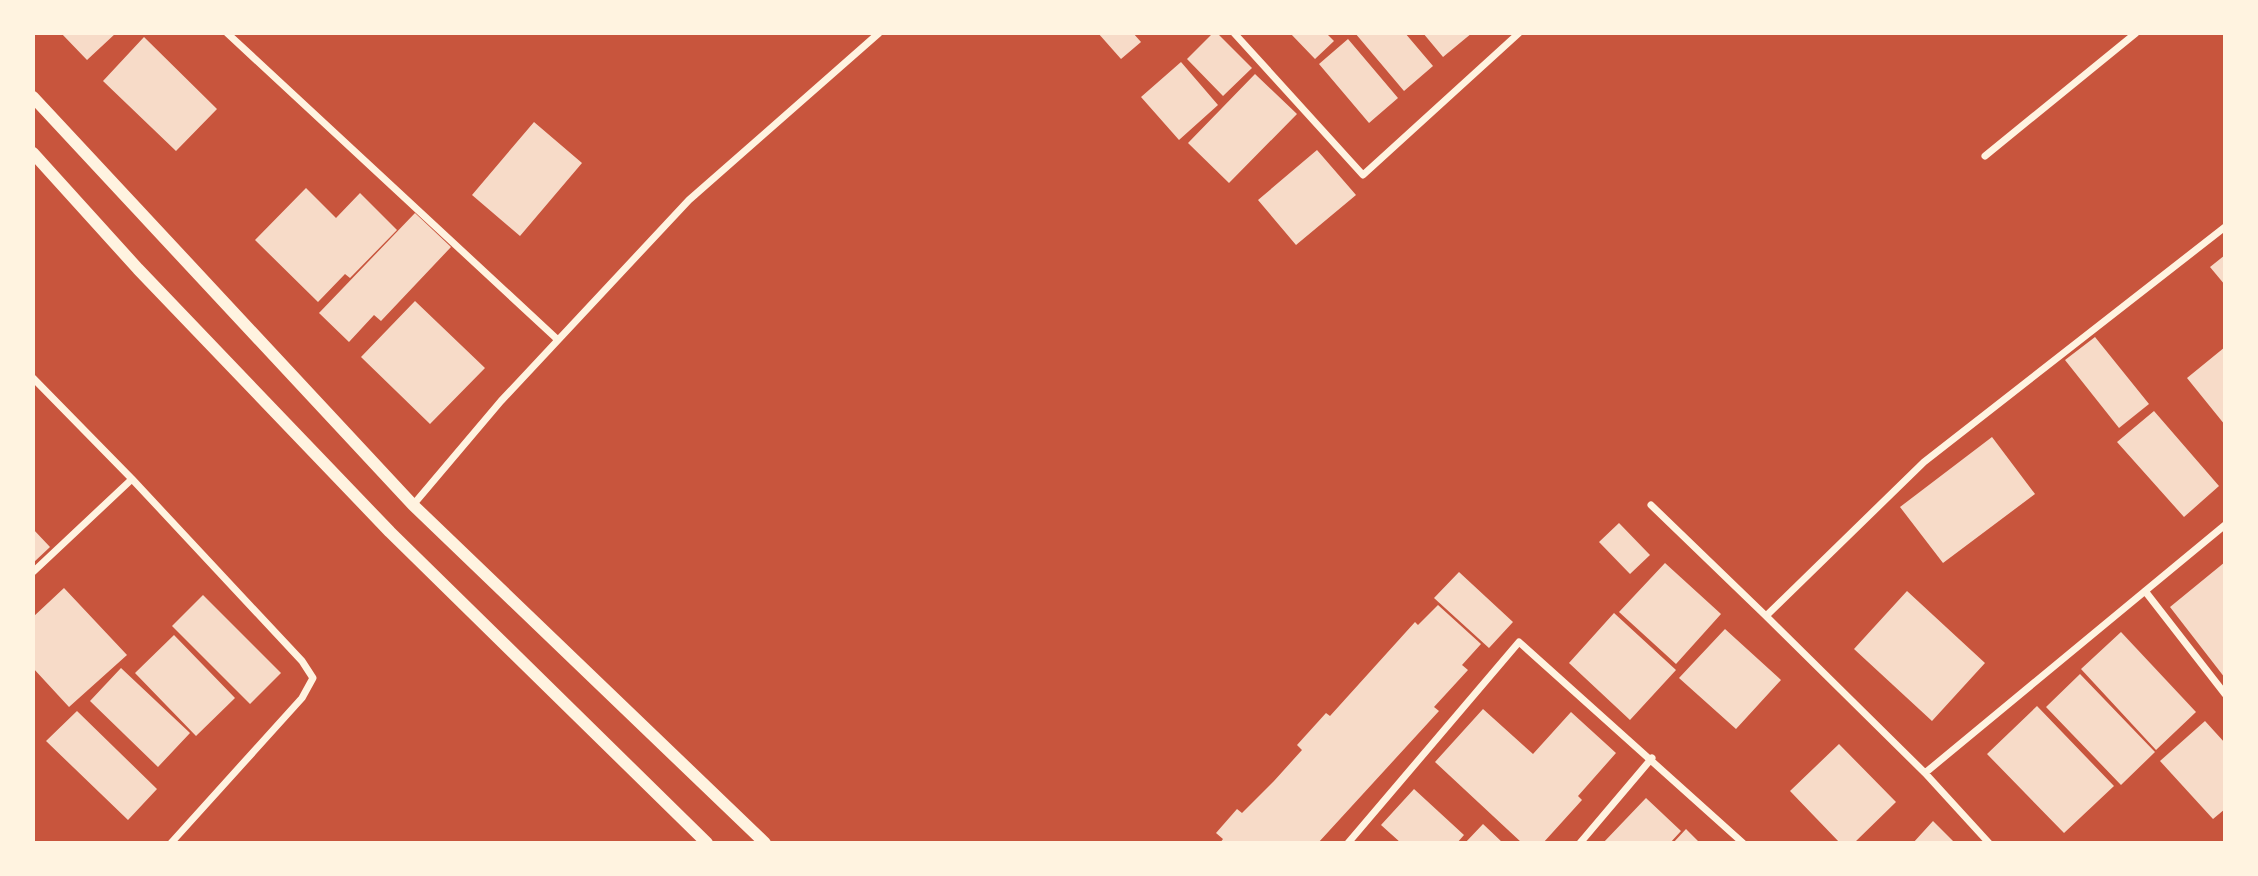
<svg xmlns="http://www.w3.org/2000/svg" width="2258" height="876" viewBox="0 0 2258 876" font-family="'Fira Sans',sans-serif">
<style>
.building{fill:#f7dbc8}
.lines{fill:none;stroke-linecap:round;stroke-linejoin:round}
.minor{stroke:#fff3e0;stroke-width:7}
.tertiary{stroke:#fff3e0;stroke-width:12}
</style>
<rect width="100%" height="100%" fill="#c8553d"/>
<!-- building -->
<path class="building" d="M61,33H116L87,60Z
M1098,33H1133L1141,42L1121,59Z
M1213,33H1217L1252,68L1223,96L1187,59Z
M1290,33H1326L1334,41L1315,59Z
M1355,33H1405L1433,66L1404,91Z
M1423,33H1472L1443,57Z
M144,37L217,109L176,151L103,81Z
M1348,39L1398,98L1369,123L1319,64Z
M1181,62L1218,105L1179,140L1141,97Z
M1255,74L1297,114L1229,183L1188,143Z
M534,122L582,163L520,236L472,195Z
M1317,150L1356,195L1296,245L1258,200Z
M306,188L336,218L360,193L397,230L350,278L345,274L318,302L255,240Z
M415,213L451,247L381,321L374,315L349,342L319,313Z
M2225,255V285L2210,267Z
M415,301L485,368L430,424L361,357Z
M2095,337L2149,404L2119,428L2065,360Z
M2225,347V425L2187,378Z
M2154,411L2219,486L2184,517L2117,442Z
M1992,437L2035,494L1943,563L1900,507Z
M1619,523L1650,555L1630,574L1599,542Z
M33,529L50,547L33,563Z
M2225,562V678L2170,607Z
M1665,563L1721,614L1676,664L1619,612Z
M1459,572L1513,622L1489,648L1434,598Z
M64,588L127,655L69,707L33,668V617Z
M1907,591L1985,663L1932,721L1854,649Z
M203,595L281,673L250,704L172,626Z
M1438,605L1481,644L1462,665L1468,670L1434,707L1439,711L1318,843H1220L1223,839L1216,833L1237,809L1242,813L1274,781L1302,750L1297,745L1326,713L1330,716L1415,622L1418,625Z
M1614,613L1676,670L1630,720L1569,663Z
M1725,629L1781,680L1736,729L1679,678Z
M2121,632L2196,712L2156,750L2081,669Z
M174,635L235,698L196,736L135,673Z
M121,668L190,733L158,767L90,701Z
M2080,674L2155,752L2121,785L2046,707Z
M2037,706L2114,786L2064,833L1987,754Z
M1483,709L1533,754L1571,712L1616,753L1578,796L1582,800L1543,843H1522L1435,762Z
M77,711L157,789L128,820L46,741Z
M2205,721L2225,743V809L2213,819L2160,761Z
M1839,744L1896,802L1854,843H1840L1790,791Z
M1414,789L1464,835L1457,843H1401L1381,825Z
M1646,798L1681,831L1670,843H1603Z
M1933,821L1955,843H1913Z
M1483,824L1503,843H1465Z
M1686,829L1700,843H1673Z"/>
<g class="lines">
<!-- minor -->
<path class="minor" d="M227,33L558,340
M1234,33L1363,175L1519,33
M1985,156L2136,33
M33,378L132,479L33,572
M132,479L302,661L313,678L302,698L171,843
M413,505L501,401L689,200L879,33
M1651,505L1766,616
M2145,591L2225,694
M1925,773L2225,525
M1348,843L1519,642L1743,843
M1580,843L1652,758
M1989,843L1925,773L1766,616L1924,462L2225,227"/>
<!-- tertiary -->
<path class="tertiary" d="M33,97L413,505L765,843
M33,153L138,269L390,532L707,843"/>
</g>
<!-- border -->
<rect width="2258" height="876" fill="none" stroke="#fff3e0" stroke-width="70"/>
</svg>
